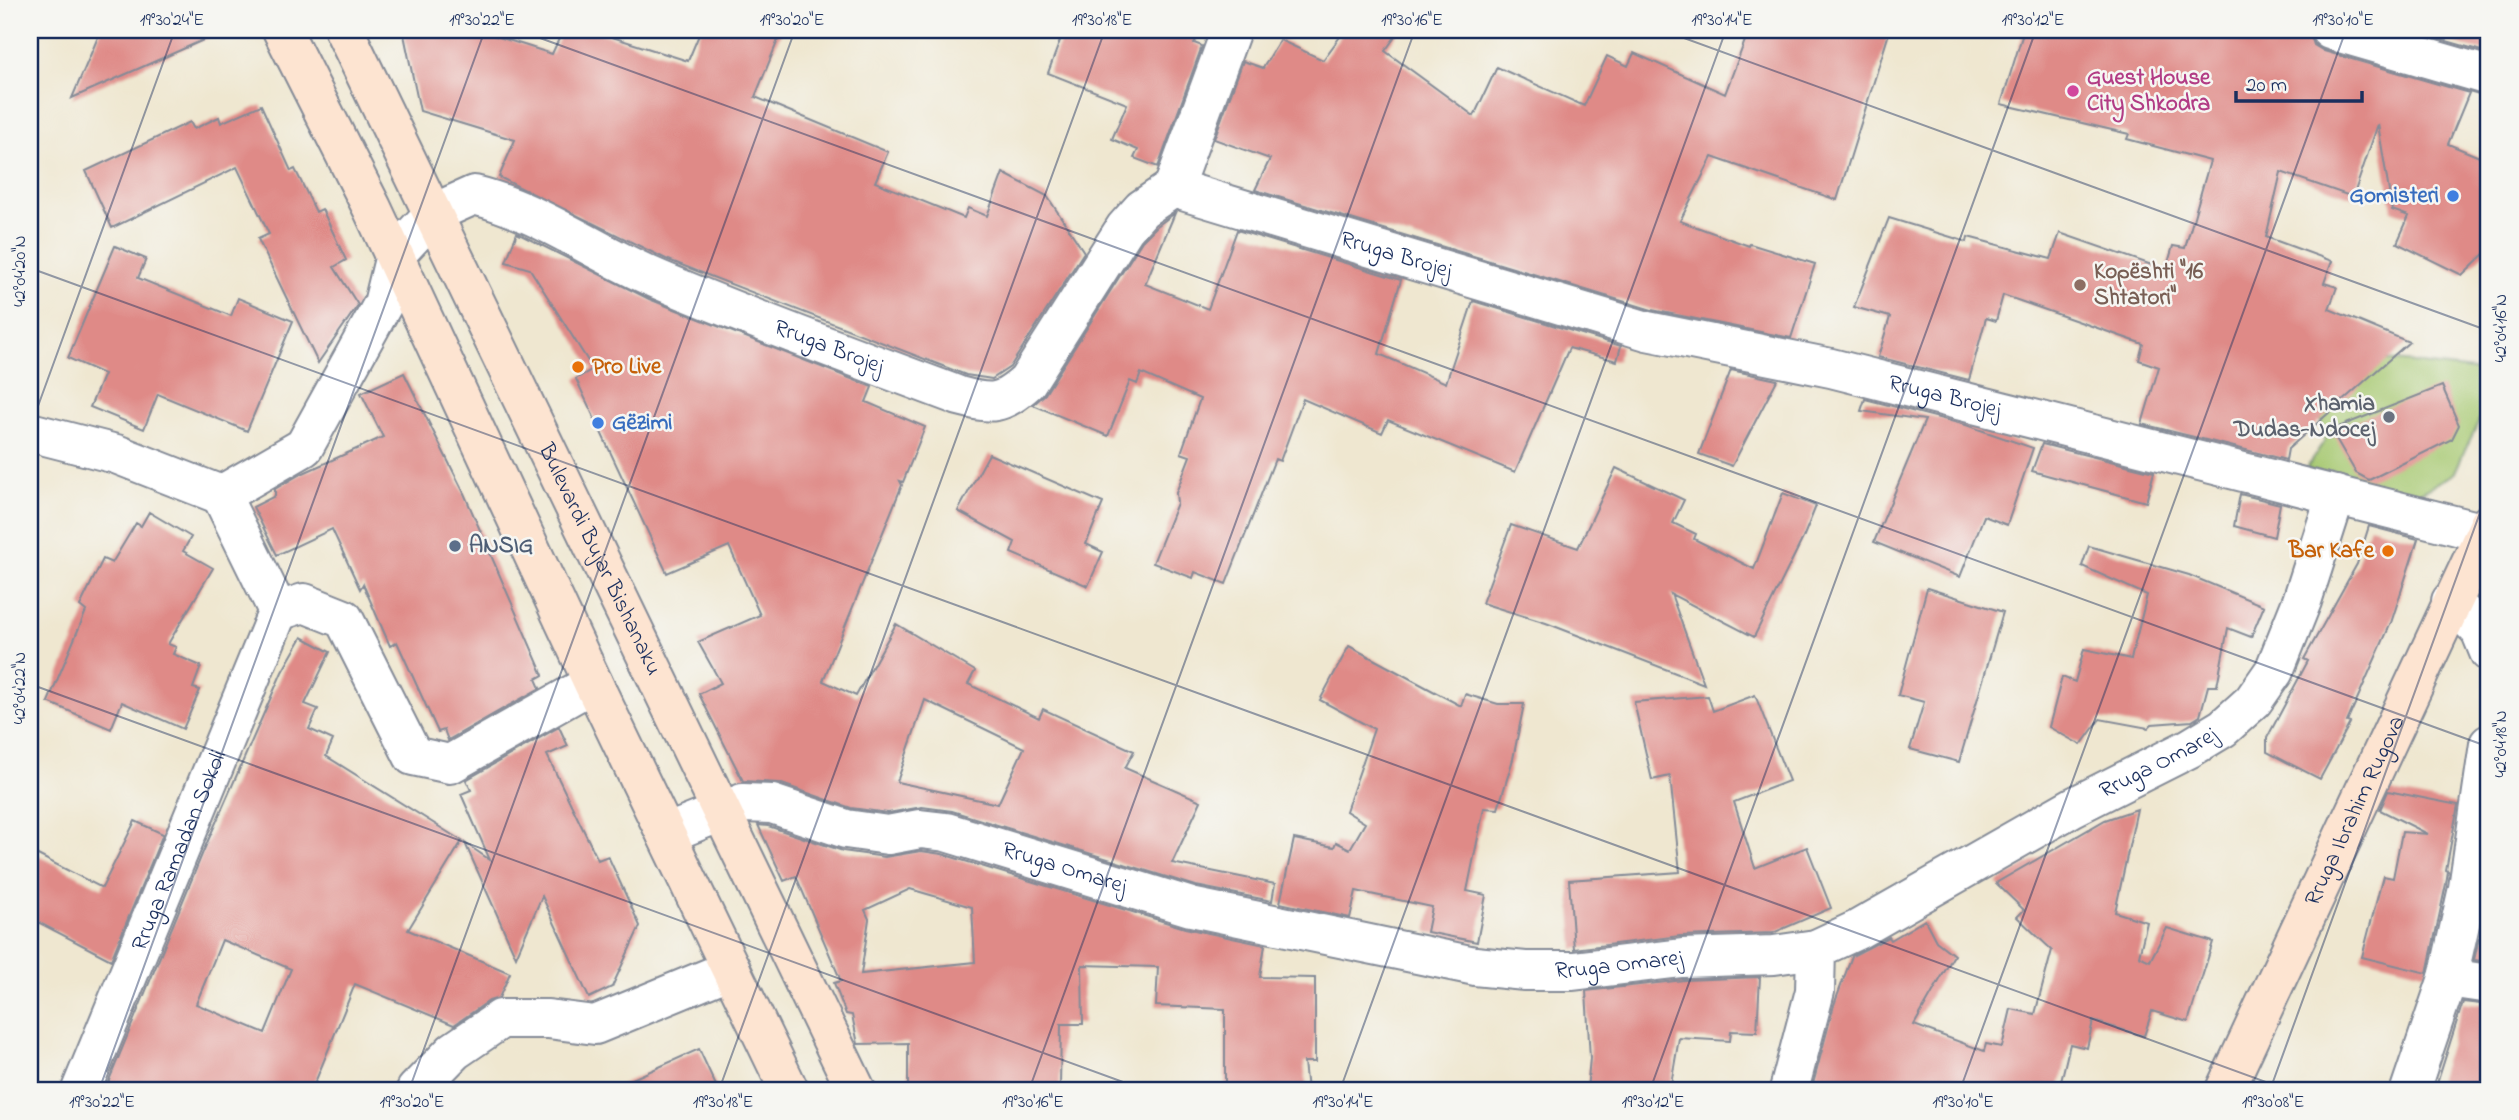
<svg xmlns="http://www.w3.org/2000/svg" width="2519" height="1120" viewBox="0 0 2519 1120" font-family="'Indie Flower',sans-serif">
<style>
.green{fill:#a7c972;stroke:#617c68;stroke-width:2}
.building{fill:#df8a87;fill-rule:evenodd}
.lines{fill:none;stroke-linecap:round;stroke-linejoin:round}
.street-casing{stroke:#858b97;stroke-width:42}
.secondary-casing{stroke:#858b97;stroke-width:42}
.street{stroke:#fff;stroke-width:38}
.secondary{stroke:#fde4d1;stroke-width:38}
.ticks{fill:none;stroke:#1b2f5e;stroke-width:2;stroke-opacity:0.45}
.hotel-dot{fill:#d1479c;stroke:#f6f6f2;stroke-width:2.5}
.shop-dot{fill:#3f7fe0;stroke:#f6f6f2;stroke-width:2.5}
.education-dot{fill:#8d6e63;stroke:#f6f6f2;stroke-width:2.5}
.food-dot{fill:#e8710a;stroke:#f6f6f2;stroke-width:2.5}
.worship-dot{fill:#6b7280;stroke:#f6f6f2;stroke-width:2.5}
.service-dot{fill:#5c6f8a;stroke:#f6f6f2;stroke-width:2.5}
.labels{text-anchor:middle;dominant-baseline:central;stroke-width:5;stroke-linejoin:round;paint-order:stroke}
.hotel-label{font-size:23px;font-weight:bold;fill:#b23c85;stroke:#f6f6f2;text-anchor:start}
.shop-label{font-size:23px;font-weight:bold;fill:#366cbe;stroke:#f6f6f2;text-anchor:end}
.street-label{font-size:23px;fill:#1b2f5e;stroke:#f6f6f2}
.education-label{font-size:23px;font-weight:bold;fill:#785e54;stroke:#f6f6f2;text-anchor:start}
.food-label{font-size:23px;font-weight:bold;fill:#c56008;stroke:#f6f6f2;text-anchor:start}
.worship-label{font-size:23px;font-weight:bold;fill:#5b616d;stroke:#f6f6f2;text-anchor:end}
.service-label{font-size:23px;font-weight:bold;fill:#4e5e75;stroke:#f6f6f2;text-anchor:start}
.neatline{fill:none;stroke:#1b2f5e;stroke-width:2.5}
.ticks-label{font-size:18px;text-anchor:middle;fill:#1b2f5e}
</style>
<rect width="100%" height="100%" fill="#f6f6f2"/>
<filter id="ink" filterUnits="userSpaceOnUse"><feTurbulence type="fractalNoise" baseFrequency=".0143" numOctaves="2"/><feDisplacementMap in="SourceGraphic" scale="14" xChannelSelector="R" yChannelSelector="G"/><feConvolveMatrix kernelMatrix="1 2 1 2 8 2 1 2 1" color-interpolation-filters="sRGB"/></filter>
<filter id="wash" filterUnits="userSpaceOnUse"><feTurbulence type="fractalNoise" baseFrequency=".00686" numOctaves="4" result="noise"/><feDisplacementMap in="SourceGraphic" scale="28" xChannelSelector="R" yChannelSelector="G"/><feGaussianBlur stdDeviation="1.57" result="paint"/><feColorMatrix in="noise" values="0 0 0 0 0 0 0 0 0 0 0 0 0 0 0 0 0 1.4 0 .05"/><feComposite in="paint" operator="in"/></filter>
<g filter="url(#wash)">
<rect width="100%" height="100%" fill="#efe7d0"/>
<!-- green -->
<path class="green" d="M2379,359L2489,372V399L2454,474L2417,494L2306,469L2325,441L2318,408Z"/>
<g id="blocks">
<!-- building -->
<path class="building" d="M101,30H226L72,98Z
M403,30H477L552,54L563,30H590L688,61L701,30H782L755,97L888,152L875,182L964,218L968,208L987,216L1003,173L1047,196L1084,252L1010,367L992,379L966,375L666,259L499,177L515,140L420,111Z
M1064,30H1203L1194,43L1202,46L1158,167L1134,158L1138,150L1112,139L1127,104L1048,73Z
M1345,30H1400L1385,51L1474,116L1497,67L1584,106L1607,56L1628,66L1634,53L1725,94L1749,30H1890L1837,200L1712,157L1680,221L1749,246L1750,244L1815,264L1791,338L1652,310L1255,190L1270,159L1214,139L1243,61L1263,68L1280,40L1323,60Z
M2024,30H2309L2314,45L2324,51L2469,93L2448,144L2489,161V249L2462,275L2397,243L2409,216L2392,210L2378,124L2353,197L2281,172L2266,237L2332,261L2324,283L2337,287L2329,309L2409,342L2288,449L2286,460L2142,424L2159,367L2139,360L2143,344L2003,295L1996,321L1986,318L1969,380L1878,357L1890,317L1854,307L1889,218L1967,242L1968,237L2051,259L2060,233L2166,270L2173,246L2185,248L2210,161L2127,139L2129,134L2001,104Z
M2408,30H2489V43L2485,52Z
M261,105L291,171L295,169L316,212L322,209L346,260L334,267L358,305L318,363L258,239L269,234L237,167L112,228L86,171L190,122L194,129L219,117L221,123Z
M1175,213L1145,284L1208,309L1237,230L1401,280L1379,354L1446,383L1473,301L1621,346L1617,361L1569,348L1515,472L1388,420L1382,433L1303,399L1280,461L1275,459L1226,584L1195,572L1193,578L1153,563L1177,503L1176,493L1190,456L1181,453L1200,399L1141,373L1137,384L1130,381L1108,436L1033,405L1045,394L1142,241L1157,226Z
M517,233L649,299L872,387L866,402L925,427L903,482L900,481L902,485L823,681L856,696L896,624L975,671L968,684L1039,718L1043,709L1134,751L1125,768L1201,801L1172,863L1275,884L1272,901L1196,886L952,811L922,807L888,813L851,808L779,783L743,781L699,694L721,683L698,642L760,615L729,546L667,573L576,379L593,369L530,269L506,262ZM925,700L1024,748L998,804L897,782Z
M115,246L146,259L138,278L231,316L238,298L293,321L247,431L158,394L144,429L90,407L104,374L68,358Z
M1731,370L1777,380L1732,466L1699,454Z
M404,373L463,491L543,675L536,679L540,688L448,740L444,730L438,732L397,642L390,646L363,584L360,589L332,529L277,555L253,507L275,496V489L299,475L383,437L361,393Z
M2442,386L2459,425L2452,439L2369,480L2356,473L2331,430Z
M1865,399L1966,425L2033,448L2007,525L1984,516L1960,577L1874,542L1925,420L1861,411Z
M2042,444L2154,472L2146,502L2032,471Z
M989,454L1103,503L1086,544L1103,552L1088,586L1011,553L1015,542L958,511Z
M1616,468L1684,500L1673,523L1696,534L1694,539L1754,569L1783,493L1816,506L1803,538L1754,637L1671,594L1704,684L1546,623L1482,603L1511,525L1578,548Z
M2240,494L2280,504L2274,537L2234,526Z
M149,512L191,537L183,551L213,568L168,644L176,647L173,654L201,666L193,688L200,690L183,729L122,702L111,729L48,702L86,611L80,606L103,559L112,563L136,523L141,526Z
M2369,526L2418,539L2391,623L2347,722L2350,723L2320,779L2267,752V738L2308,661L2304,659L2357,564Z
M2089,546L2189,575L2264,606L2251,637L2228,628L2217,686H2208L2200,716L2192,721L2152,724L2148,728L2100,719L2081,745L2049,727L2062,677L2075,682L2084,649L2131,659L2147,595L2082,566Z
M1927,588L2003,612L1959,762L1910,749L1924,702L1898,695Z
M302,637L330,652L305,704L318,709L309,729L333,740L326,756L462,841L408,930L510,973L499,998L489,1001L454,1025L355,984L312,1090H105L203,852L282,672ZM222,940L291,969L265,1033L196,1004Z
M1349,646L1461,706L1465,694L1498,704H1524L1513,759L1498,809L1484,808L1467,891L1486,895L1477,942L1427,932L1432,907L1356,891L1350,918L1280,903L1294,839L1334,847L1336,842L1350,849L1365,823L1346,811L1374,729L1320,700Z
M1755,695L1789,781L1734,802L1755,868L1807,847L1831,908L1773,933L1680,936L1574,949L1569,880L1680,872L1670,776L1652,780L1634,702L1708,696L1713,711Z
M559,727L568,746L547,755L598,860L608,856L640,926L612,987L589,998L542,896L516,957L465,843L490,860L461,794L471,790L466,780Z
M2388,791L2458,805L2446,870L2448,871L2446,884L2427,973L2362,957L2383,876L2393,878L2402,832L2428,834L2380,810Z
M2137,809L2115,912L2147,922L2139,956L2150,961L2167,928L2213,942L2188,1022L2152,1011L2144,1036L2093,1021L2087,1048L2070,1044L2059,1090H1830L1813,1084L1834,1005L1852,956L1889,937L1891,940L1925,920L1936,941L1954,955L1914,1025L1984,1051L1986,1044L2002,1047L2011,1009L2035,1014L2052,950L2017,917L2024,910L1996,883L2105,820Z
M135,821L163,834L111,960L30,918V851L102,888Z
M758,825L768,826L843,851L885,857L921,851L942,854L1185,928L1265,945L1260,977L1315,978V1062H1304L1307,1090H1225V1009L1156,1006L1158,967L1082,965L1083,1024H1061L1060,1087L908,1090V1043L858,1044L852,1015L846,1014L834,983L841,981L796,876L784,881ZM910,889L972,907L975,962L861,974L869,919L865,910Z
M2479,938L2489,939V962L2474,960Z
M1760,977L1757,1032L1731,1031L1730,1041L1679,1038L1670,1090H1587L1590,1058L1586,991L1684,980Z
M2463,1002L2489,1005V1090H2435Z
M699,1049L718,1090H608Z"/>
</g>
</g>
<g filter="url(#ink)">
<use href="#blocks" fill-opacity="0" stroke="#858b97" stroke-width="2"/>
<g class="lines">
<defs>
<g id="street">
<path d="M2330,30L2489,76"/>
<path id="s1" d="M1173,188L1647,331L1831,368L2489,534"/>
<path d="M1173,188L1231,30"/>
<path id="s2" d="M30,432L116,454L221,495L304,447L383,304L395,255L434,213L474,195C540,211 595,253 657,279C756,321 858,358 959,396C992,405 1001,405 1027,382L1125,228L1142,209L1173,188"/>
<path d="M2451,601L2480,630L2489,652"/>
<path d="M278,611L304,603L344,619L413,756L450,764L593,683"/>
<path id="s3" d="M666,834L743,803L772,804L846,829L888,835L920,829L946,832L1191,907L1475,966L1525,971H1573L1682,958L1774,955L1816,949L1857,930L2073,807L2190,748L2223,728L2253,701L2274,671L2302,601L2336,495"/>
<path d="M2448,978L2489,984"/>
<path id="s4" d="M81,1090L278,611L221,495"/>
<path d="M416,1090L454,1051L501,1019H548L595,1025L731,969"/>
<path d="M1789,1090L1815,991L1816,949"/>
<path d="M2410,1090L2448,978L2468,888L2489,744"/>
</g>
<g id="secondary">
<path d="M282,30L372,208L593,683L789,1090"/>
<path id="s5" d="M344,30L856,1090"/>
<path id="s6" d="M2225,1090L2489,524"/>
</g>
</defs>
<!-- street casing -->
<use href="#street" class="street-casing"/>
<!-- secondary casing -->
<use href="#secondary" class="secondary-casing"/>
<!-- street -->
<use href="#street" class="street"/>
<!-- secondary -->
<use href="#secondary" class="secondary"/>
</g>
</g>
<!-- ticks -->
<path class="ticks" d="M518,30L2489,747M1662,30L2489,331M30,268L2288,1090M30,428L175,30M30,684L1145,1090M99,1090L485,30M409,1090L795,30M719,1090L1105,30M1029,1090L1415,30M1340,1090L1726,30M1650,1090L2036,30M1960,1090L2346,30M2270,1090L2489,488"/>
<!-- markers -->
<circle class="hotel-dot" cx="2073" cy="91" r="7"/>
<g class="shop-dot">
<circle cx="2453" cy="196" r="7"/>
<circle cx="598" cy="423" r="7"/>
</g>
<circle class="education-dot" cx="2080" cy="285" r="7"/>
<g class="food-dot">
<circle cx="578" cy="367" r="7"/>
<circle cx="2388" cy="551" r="7"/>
</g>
<circle class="worship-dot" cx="2389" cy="417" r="7"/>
<circle class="service-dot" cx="455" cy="546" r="7"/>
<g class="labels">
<!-- hotel labels -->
<g class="hotel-label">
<text x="2087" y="78">Guest House<tspan x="2087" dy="26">City Shkodra</tspan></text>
</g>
<!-- shop labels -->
<g class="shop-label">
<text x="2439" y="196">Gomisteri</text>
<text x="612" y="423" text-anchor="start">Gëzimi</text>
</g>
<!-- street labels -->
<g class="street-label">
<text stroke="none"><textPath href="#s1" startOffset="233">Rruga Brojej</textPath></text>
<text stroke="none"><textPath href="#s2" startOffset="999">Rruga Brojej</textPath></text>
<text stroke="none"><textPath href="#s1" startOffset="800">Rruga Brojej</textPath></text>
<text stroke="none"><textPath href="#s5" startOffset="588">Bulevardi Bujar Bishanaku</textPath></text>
<text stroke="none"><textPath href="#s3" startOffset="1570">Rruga Omarej</textPath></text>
<text stroke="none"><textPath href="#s6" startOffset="308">Rruga Ibrahim Rugova</textPath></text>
<text stroke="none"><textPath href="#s4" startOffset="259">Rruga Ramadan Sokoli</textPath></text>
<text stroke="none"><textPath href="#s3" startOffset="415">Rruga Omarej</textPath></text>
<text stroke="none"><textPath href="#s3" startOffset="982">Rruga Omarej</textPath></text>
</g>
<!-- education labels -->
<g class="education-label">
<text x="2094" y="272">Kopështi "16<tspan x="2094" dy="26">Shtatori"</tspan></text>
</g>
<!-- food labels -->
<g class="food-label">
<text x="592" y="367">Pro Live</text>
<text x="2374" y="551" text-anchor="end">Bar Kafe</text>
</g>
<!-- worship labels -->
<g class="worship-label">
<text x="2375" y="404">Xhamia<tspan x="2375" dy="26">Dudas-Ndocej</tspan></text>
</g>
<!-- service labels -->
<g class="service-label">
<text x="469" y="546">ANSIG</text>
</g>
</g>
<!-- margin -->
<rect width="2519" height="1120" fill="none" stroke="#f6f6f2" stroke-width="77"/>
<!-- scale -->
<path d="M2236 91v10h126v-10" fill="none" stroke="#1b2f5e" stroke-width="3.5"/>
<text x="2246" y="91" font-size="21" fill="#1b2f5e" stroke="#f6f6f2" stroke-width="5" paint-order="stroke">20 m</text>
<rect x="38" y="38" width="2442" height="1044" class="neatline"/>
<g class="ticks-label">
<text x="172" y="25">19°30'24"E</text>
<text x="482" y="25">19°30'22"E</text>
<text x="792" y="25">19°30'20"E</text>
<text x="1102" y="25">19°30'18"E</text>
<text x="1412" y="25">19°30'16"E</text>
<text x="1722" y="25">19°30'14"E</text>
<text x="2033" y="25">19°30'12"E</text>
<text x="2343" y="25">19°30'10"E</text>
<text transform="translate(19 271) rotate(-90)" y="6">42°04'20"N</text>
<text transform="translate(2500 328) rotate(-90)" y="6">42°04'16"N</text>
<text transform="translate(19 688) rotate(-90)" y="6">42°04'22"N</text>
<text transform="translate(2500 744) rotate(-90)" y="6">42°04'18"N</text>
<text x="102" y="1107">19°30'22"E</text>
<text x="412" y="1107">19°30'20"E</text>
<text x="723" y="1107">19°30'18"E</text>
<text x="1033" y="1107">19°30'16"E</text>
<text x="1343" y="1107">19°30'14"E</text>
<text x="1653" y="1107">19°30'12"E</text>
<text x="1963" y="1107">19°30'10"E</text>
<text x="2273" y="1107">19°30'08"E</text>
</g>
</svg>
